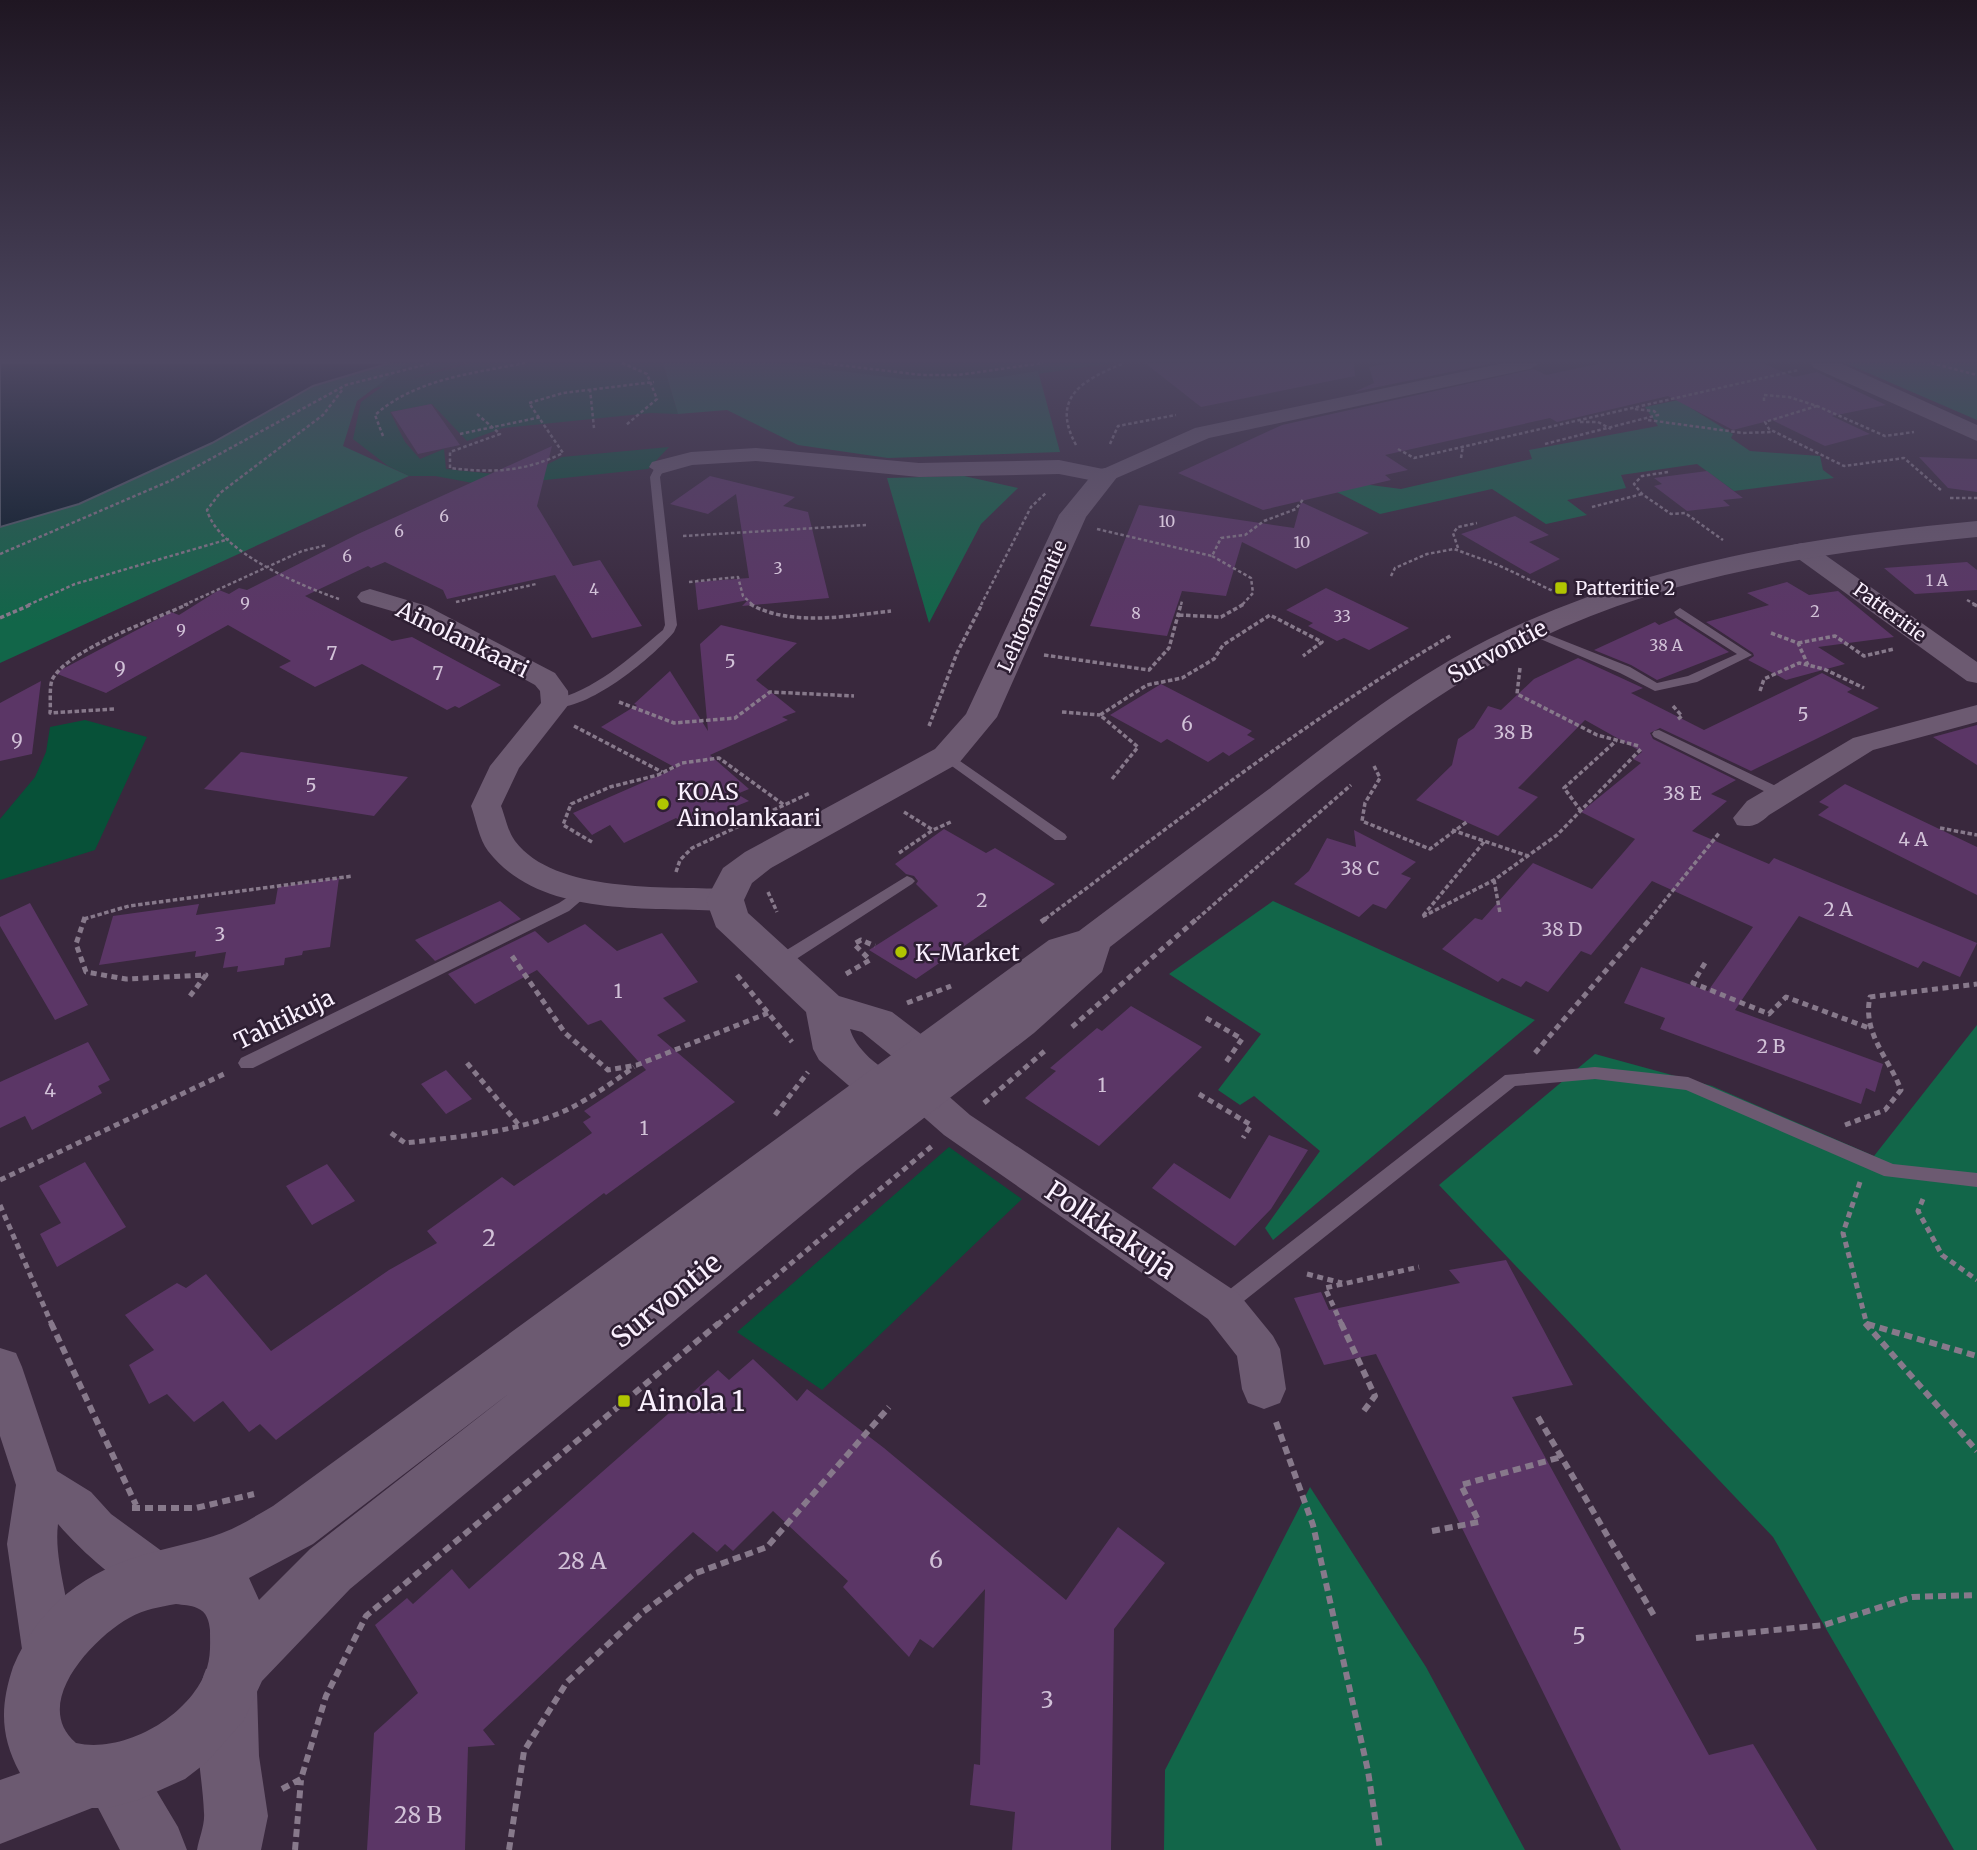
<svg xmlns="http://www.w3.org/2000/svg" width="1977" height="1850" viewBox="0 0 1977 1850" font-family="Merriweather,serif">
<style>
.green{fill:#075138}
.forest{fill:#126649}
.water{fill:#061926;stroke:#4f5a67;stroke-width:2}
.building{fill:#5b3666}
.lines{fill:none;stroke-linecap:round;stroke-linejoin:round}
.path-far3{stroke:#87798b;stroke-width:2.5;stroke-dasharray:3.5 2.5;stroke-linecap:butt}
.path-far2{stroke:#87798b;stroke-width:3.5;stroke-dasharray:4.5 2.5;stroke-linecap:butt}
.path-far1{stroke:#87798b;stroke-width:5;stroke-dasharray:6 4.5;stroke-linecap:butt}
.path{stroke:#87798b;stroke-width:6;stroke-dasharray:8 5;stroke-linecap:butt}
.service{fill:#6c5a71;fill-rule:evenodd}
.minor{fill:#6c5a71;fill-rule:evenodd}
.tertiary{fill:#6c5a71;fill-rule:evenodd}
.secondary{fill:#6c5a71;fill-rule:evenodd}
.poi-dot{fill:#b0c501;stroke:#2e1f33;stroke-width:2.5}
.labels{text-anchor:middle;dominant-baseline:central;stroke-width:5;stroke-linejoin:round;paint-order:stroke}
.far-number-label{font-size:16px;fill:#d2c2d8}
.far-poi-label{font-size:19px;fill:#faf0fe;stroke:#2e1f33;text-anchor:start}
.far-street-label{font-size:19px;fill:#faf0fe;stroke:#2e1f33}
.number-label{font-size:19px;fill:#d2c2d8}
.street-label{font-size:23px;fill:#faf0fe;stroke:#2e1f33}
.poi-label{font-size:23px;fill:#faf0fe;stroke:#2e1f33;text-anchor:start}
.near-number-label{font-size:23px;fill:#d2c2d8}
.near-street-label{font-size:28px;fill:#faf0fe;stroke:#2e1f33}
.near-poi-label{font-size:28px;fill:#faf0fe;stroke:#2e1f33;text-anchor:start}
</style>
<rect width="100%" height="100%" fill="#39283d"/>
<!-- green -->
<path class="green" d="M256,363H463L406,380L471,363H663L678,414L651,413L503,428L467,441L432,404L390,412L405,442L420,459L444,449L446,469L504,475L534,471L562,457L669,447L648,469L489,486L435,476H409L388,466L353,439L361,402L383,386L348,397L0,582V481Z
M733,363H1114L1002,379L938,385Z
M85,720L147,737L95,850L0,880V819L35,777L46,752L50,727Z
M949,1147L1022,1199L822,1390L737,1332Z"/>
<!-- forest -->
<path class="forest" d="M390,363H408L357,401L343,446L409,476L0,663V527L79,504L212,443L313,386Z
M663,363H778L903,379L995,378L1038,371L1060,452L888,458L798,445L727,410L678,414Z
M1845,363H1977V420Z
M1678,400L1733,434L1731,438L1750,451L1820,456L1823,470L1834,478L1734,491L1697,464L1621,475L1626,488L1567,500L1587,515L1546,524L1492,489L1380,514L1335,491L1363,484L1401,489L1532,459L1529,450L1658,426L1645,407Z
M964,476L1018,488L981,524L929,623L887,478Z
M1273,901L1535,1020L1273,1240L1265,1228L1320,1151L1254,1096L1240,1105L1218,1090L1261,1034L1169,974Z
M1977,1025V1850H1954L1773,1537L1439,1185L1595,1054L1712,1086L1874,1156Z
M1310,1487L1426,1667L1525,1850H1164L1165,1770Z"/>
<!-- water -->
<path class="water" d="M0,363H390L313,386L212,443L79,504L0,527Z"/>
<!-- building -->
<path class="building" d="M1145,363H1354L1355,376L1201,407Z
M1392,363H1493L1354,392L1374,383L1369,367Z
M1602,363H1763L1794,377L1817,372L1886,405L1832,416L1870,434L1825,446L1772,420L1733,430L1668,396L1557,422L1550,418L1385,455L1408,470L1385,475L1391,480L1263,510L1178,473L1282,425L1534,369L1546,375Z
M431,404L460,445L418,454L391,412Z
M552,446L537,506L573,566L600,560L642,626L592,638L555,575L447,599L443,590L385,562L371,568L368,566L305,596L392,641L412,637L501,685L459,708L455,706L447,710L362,664L315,687L279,667L291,661L228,625L106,693L55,673L171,612L179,615L219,590L229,594L239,588L247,590L358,534Z
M1919,457L1977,459V492L1948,488Z
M1707,471L1743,498L1723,500L1730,506L1687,511L1654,486L1662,484L1654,478Z
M710,476L795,497L783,506L808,512L829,598L742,606L748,600L698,610L695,582L749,578L736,494L708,514L670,504Z
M1301,502L1369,533L1296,569L1242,542L1226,596L1182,591L1167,636L1090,626L1139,505L1294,528Z
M1515,516L1549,535L1529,542L1560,559L1530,574L1461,534Z
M1967,562L1977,570V590L1915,594L1884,568Z
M1787,582L1809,595L1838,591L1894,637L1818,647L1845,664L1786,680L1748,660L1754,656L1753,653L1706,622L1769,605L1747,593Z
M1326,588L1409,628L1369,650L1344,638L1337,641L1308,626L1313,623L1286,610Z
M1676,618L1729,652L1657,680L1631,665L1594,650L1655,622L1659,625Z
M721,625L797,643L756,680L796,712L782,717L788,720L710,755L749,789L737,794L749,801L687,826L676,818L624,843L610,825L592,835L573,813L676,768L601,727L637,705L634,704L670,671L708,731L700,644Z
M1578,658L1643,688L1631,693L1704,730L1822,673L1852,689L1847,692L1879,708L1751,771L1660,728L1650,733L1653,739L1736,780L1711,794L1727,801L1692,831L1769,864L1774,858L1977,943L1960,977L1923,961L1918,968L1799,916L1735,1010L1883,1064L1875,1092L1866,1088L1861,1104L1660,1029L1665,1018L1624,1003L1641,967L1708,991L1753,927L1652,881L1591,955L1581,951L1548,992L1526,981L1521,987L1502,978L1498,982L1442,949L1475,918L1482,920L1533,863L1592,889L1635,839L1581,812L1641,763L1633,759L1642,752L1585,720L1518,788L1538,797L1498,836L1416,800L1452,765L1458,739L1474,728L1488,706L1501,710L1534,679Z
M41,681L32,754L0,761V703Z
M1161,684L1252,731L1247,735L1255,739L1229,756L1223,752L1208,762L1167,739L1161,743L1110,715Z
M1977,725V765L1933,737Z
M241,752L408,777L374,816L204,789Z
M1845,784L1977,847V895L1818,815L1829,807L1819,802Z
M944,829L986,853L995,848L1055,884L916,979L869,950L938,906L916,884L918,881L914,876L906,874L895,864Z
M1354,830L1416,862L1401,874L1411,878L1386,909L1373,904L1359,917L1294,884L1309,871L1327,838L1356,847Z
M339,878L330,947L303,951L302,955L285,958L284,965L237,972L238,966L223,968L226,952L195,957L196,951L99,965L113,916L199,904L196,915L275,904L278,887Z
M500,901L521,919L435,961L415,940Z
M30,903L88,1005L55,1020L0,926V917Z
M585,924L617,951L662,933L698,982L663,998L686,1021L657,1035L735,1102L606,1195L604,1193L276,1440L260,1424L249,1432L223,1401L194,1422L167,1394L149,1404L129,1365L154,1350L125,1315L177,1283L186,1288L206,1274L271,1351L389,1270L437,1243L427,1231L502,1177L514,1186L592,1133L583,1122L591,1117L584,1111L646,1070L601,1020L588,1025L537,970L475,1004L448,974L535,931L548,943Z
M1131,1006L1202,1047L1099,1146L1025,1098L1056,1071L1050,1068L1097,1028L1102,1031Z
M88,1042L110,1080L98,1086L102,1093L32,1130L25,1116L0,1128V1082Z
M446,1070L472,1099L446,1114L421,1084Z
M1269,1135L1308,1150L1271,1209L1235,1246L1152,1188L1174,1163L1230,1199Z
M85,1162L126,1227L57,1267L40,1234L61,1223L39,1186Z
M327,1164L355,1201L312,1225L286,1186Z
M1506,1260L1573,1385L1512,1397L1709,1755L1753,1744L1817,1850H1621L1376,1354L1324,1365L1294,1298L1321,1292L1329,1310L1460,1283L1449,1270Z
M753,1359L797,1401L807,1389L884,1448L1066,1600L1118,1527L1165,1563L1114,1629L1111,1850H1012L1015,1812L970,1805L974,1764L980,1765L985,1589L933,1648L920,1639L909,1657L843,1587L848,1581L773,1511L733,1551L725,1544L717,1552L693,1532L483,1730L495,1745L468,1747L465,1850H367L374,1733L418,1693L375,1625L407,1598L413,1604L452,1569L469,1589L718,1370L729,1380Z"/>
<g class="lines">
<!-- path-far3 -->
<path class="path-far3" d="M622,363L647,374L657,399L626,425
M822,363L922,375H958L1043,363
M1931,363L1977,375
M590,389L594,428
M1764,401V395L1789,397L1817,406L1885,436L1914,432
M1817,406L1765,422L1769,429L1844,466L1904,458L1942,491
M477,414L500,434L450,452V468C493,473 524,472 563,453L529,403L563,393L654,382
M1648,420L1743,433L1772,432
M1580,422H1598L1611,429
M460,434L541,417
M383,436L375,415C415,379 474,373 525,363
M1110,444L1118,426L1176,415
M1545,444L1658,415L1654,411L1634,409
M1076,445C1050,397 1083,380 1124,363
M1398,449L1414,458L1798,370
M1461,458L1463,446
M1668,472L1642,476L1634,484L1642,494L1671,514L1685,513L1723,540
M1950,498H1977
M1592,507L1642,494
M1097,529L1212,556L1221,538L1245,535L1264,521L1296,509L1304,498
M683,536L866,525
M1458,548L1453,533L1458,527L1477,523
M0,554L172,480L346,385L432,363
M1212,556L1251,578L1253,593L1242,605
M1391,576L1395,568L1427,554L1454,549L1498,565L1553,591
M689,582L738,577L743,596L753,605
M339,599C301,586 218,551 207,510L220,493L323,415L343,389
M1967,600L1976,605
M456,602L536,584
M28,605L75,584L229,539
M184,605L302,551L327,545
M981,605L1031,507L1047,492
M1181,605L1182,601"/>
<!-- path-far2 -->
<path class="path-far2" d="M750,604C790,627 847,616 891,611
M1973,604L1977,606
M1179,615L1221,617L1244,604
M0,618L32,604
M1771,633L1798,643L1808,665
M1798,643L1835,636L1864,656L1894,649
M1044,655L1149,670L1169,648L1181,604
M1520,668L1517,694L1597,735L1639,746
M1760,691L1764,679L1799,663L1824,669L1864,688
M619,702L674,723L735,718L770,692L854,696
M1673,706L1682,716L1678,719
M114,709L50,713C51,704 49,689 52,680C66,650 156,619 188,604
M1062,712L1100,715
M574,726L662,772
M929,726L957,653L982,604
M1374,766L1380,778L1365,803L1362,821L1430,849L1468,821
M1112,779L1138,747L1100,715L1147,685L1182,678L1214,659L1223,645L1270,615L1322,642L1303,656
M1581,811L1564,788L1616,741
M904,812L933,830
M1940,828L1977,835
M1452,830L1528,856
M592,842L563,825L571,804L610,787L658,775L682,763L719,758L784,805
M1484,842L1422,917L1494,880L1557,835L1641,749
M899,853L933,830L953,821
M676,872L680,860L692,848L810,793
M1494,880L1500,913
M768,892L777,912
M84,919L129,906L353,876
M1045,919C1179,820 1308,718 1452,635
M1197,919L1351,785
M1650,919L1720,832"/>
<!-- path-far1 -->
<path class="path-far1" d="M85,917L76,944L86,972L126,979L206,975L190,996
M1041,922L1048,917
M512,956L565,1033L608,1070L637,1065L768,1013
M1705,963L1693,983L1769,1014L1786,997L1869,1028
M846,974L870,960L854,944L861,940L875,946
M737,975L792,1042
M907,1003L951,986
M1206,1018L1242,1039L1224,1065
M1072,1027L1199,917
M1535,1053L1652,917
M467,1063L518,1124
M1199,1094L1251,1125L1243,1138
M984,1103L1047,1049
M775,1115L808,1072
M1845,1125L1885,1110L1901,1090C1889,1058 1862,1033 1870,997L1977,984
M391,1133L405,1143C457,1137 511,1133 560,1113C587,1101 610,1084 634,1067
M0,1180L224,1074
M1860,1182L1843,1233L1867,1325
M1923,1199L1918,1211L1942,1255L1977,1280
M0,1205L52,1325
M1307,1274L1342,1283
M1867,1324L1870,1325
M717,1325L932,1146
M1342,1325L1325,1288L1419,1267"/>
<!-- path -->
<path class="path" d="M51,1323L136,1505
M1341,1323L1375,1396L1363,1412
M1865,1323L1977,1451
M1867,1324L1977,1356
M1538,1417L1656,1619
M1276,1422L1313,1525L1368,1771L1380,1850
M132,1508H196L254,1494
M1432,1531L1479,1522L1461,1485L1561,1457
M1696,1638L1824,1625L1912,1597L1977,1595
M282,1789L301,1779L326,1696L366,1616L719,1323
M295,1850L301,1780
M509,1850L524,1751L567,1682L643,1612L696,1573L767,1547L889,1407"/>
<!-- service -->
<path class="service" d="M656,465L665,467L660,477L677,625L674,632C652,658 586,713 550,707V701C596,690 627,660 663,630L665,625L650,477Z
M1680,608L1752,655L1697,682L1655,691L1620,673L1524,632L1526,629H1534L1630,667L1657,683L1688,676L1737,654L1676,615L1674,612Z
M1659,730L1786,791L1788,794L1786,797H1776L1654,737L1652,734L1654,731Z
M947,752L1065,834L1067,837L1065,840H1055L942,759L940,756L942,753Z
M907,876L912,878L915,881L912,884L784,967H772L770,963L772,959Z
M583,887L591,892L569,911L253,1068H241L238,1063L241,1058L559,903Z
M1595,1067L1688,1077L1893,1164L1977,1173V1187L1884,1176L1686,1090L1595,1079L1515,1086L1230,1312L1223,1315L1216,1312L1213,1306L1216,1300L1505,1075Z"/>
<!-- minor -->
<path class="minor" d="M1504,363H1540L1530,369L1209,438L1105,483L1059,474L919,477L756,461L692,465L660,474L649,467L652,462L691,452L756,448L919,463L1059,460L1103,469L1195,428Z
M1802,543L1811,545L1977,662V683L1967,681L1793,555L1790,550L1793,545Z
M370,589L427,606L555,673L568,691L569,704L519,768L501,806C505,816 508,832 515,841C555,894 665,886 725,889L737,892L741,900L737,908L725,911C649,906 541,919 488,851C479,839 476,820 471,806L490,766L541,703L540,691L535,685L409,616L361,602L357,597L361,592Z
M1977,705V722L1873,750L1769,815C1758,825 1752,828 1737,825L1733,818L1747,801L1853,738Z
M924,1082L937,1086L970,1115L1238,1293L1273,1336L1280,1349L1286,1389L1280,1403L1264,1409L1248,1403L1242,1389L1237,1356L1208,1319L944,1135L911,1106L905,1096L911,1086Z
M0,1348L16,1353L22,1367L57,1471L91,1492L111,1514L174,1560L181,1577L174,1594L157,1601C120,1586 84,1554 58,1524C52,1572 84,1631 66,1674L48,1681L30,1674L23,1656L7,1544L16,1485L0,1436Z"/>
<!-- tertiary -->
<path class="tertiary" d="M1811,363H1840L1977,425V441L1814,368Z
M1105,468L1114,470L1118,476L1086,517L997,717L959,763L771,868L752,883L744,900L748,913L839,996L892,1012L934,1044L940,1055L946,1096L939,1108L924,1112L862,1097L819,1060L813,1049L806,1012L716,927L706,900L723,868L745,852L935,749L966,714L1059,515L1096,470ZM850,1029L862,1032L899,1062L900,1075C880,1071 855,1048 850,1029Z
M227,1660L248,1669L257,1690L259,1756L268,1816L261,1850H197C199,1838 205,1825 204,1813C202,1765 187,1715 206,1669Z
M113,1746L135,1755L178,1827L187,1850H120L82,1777L91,1755Z"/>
<!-- secondary -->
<path class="secondary" d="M1977,521V537C1837,551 1695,570 1564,627C1465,671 1379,736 1294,803C1233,851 1172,899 1110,947L1102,972L1034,1033L858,1169L350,1589L262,1681L244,1720L207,1762L185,1779L138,1800L108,1808H92L0,1844V1780L20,1773C0,1736 0,1706 13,1667C39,1606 86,1570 150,1553C174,1546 198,1542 222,1533C239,1527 257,1515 273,1506L1049,940L1079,931C1142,884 1205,836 1269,789C1339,735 1408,680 1487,640C1640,563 1809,537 1977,521ZM511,1392L310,1549L259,1600L249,1578L313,1544ZM176,1604C183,1605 191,1605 197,1608C207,1612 209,1621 210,1630C210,1643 211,1655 207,1668C191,1716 124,1754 76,1743C30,1704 93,1638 129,1618C144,1609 160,1607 176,1604Z"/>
</g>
<!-- sky -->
<linearGradient id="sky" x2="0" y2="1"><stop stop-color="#1f1622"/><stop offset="0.58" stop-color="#4e4862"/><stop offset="1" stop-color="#4e4862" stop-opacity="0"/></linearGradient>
<rect width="1977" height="622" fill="url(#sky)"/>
<!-- markers -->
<g class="poi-dot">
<rect x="1554" y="581" width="14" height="14" rx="3.5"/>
<circle cx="663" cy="804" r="7"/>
<circle cx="901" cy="952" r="7"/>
<rect x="617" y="1394" width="14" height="14" rx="3.5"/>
</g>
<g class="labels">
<!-- far-number labels -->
<g class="far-number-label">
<text x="444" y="516">6</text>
<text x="1167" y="521">10</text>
<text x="399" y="531">6</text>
<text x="1302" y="542">10</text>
<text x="347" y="556">6</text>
<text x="778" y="568">3</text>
<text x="1937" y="580">1 A</text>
<text x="594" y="589">4</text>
<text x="245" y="603">9</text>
<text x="1815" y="611">2</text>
<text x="1136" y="613">8</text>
<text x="1342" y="616">33</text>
<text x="181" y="630">9</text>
<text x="1666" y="645">38 A</text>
</g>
<!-- far-poi labels -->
<g class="far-poi-label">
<text x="1575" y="588">Patteritie 2</text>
</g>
<!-- far-street labels -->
<g class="far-street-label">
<text transform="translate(1032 606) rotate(-66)">Lehtorannantie</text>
<text transform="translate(1890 612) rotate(36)">Patteritie</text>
</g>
<!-- number labels -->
<g class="number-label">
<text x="332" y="653">7</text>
<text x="730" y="661">5</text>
<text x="120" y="668">9</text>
<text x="438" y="673">7</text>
<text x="1803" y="714">5</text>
<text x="1187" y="724">6</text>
<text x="1513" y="732">38 B</text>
<text x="17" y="740">9</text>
<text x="311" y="785">5</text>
<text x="1682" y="793">38 E</text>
<text x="1913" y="839">4 A</text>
<text x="1360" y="868">38 C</text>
<text x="982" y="900">2</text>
<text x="1838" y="909">2 A</text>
<text x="1562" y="929">38 D</text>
<text x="220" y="934">3</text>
<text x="618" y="991">1</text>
<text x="1771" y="1046">2 B</text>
<text x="1102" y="1085">1</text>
<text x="50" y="1090">4</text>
<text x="644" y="1128">1</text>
</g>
<!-- street labels -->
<g class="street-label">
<text transform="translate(463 639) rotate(26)">Ainolankaari</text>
<text transform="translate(1497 651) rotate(-28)">Survontie</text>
<text transform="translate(284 1019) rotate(-26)">Tahtikuja</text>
</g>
<!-- poi labels -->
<g class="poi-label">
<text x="677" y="791">KOAS<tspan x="677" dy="26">Ainolankaari</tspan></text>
<text x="915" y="952">K-Market</text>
</g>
<!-- near-number labels -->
<g class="near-number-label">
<text x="489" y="1237">2</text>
<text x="936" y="1559">6</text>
<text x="582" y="1560">28 A</text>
<text x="1579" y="1635">5</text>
<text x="1047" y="1699">3</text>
<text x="418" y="1814">28 B</text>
</g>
<!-- near-street labels -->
<g class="near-street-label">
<text transform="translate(1111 1230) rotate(34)">Polkkakuja</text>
<text transform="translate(666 1300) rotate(-39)">Survontie</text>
</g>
<!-- near-poi labels -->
<g class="near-poi-label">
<text x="638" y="1401">Ainola 1</text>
</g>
</g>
</svg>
